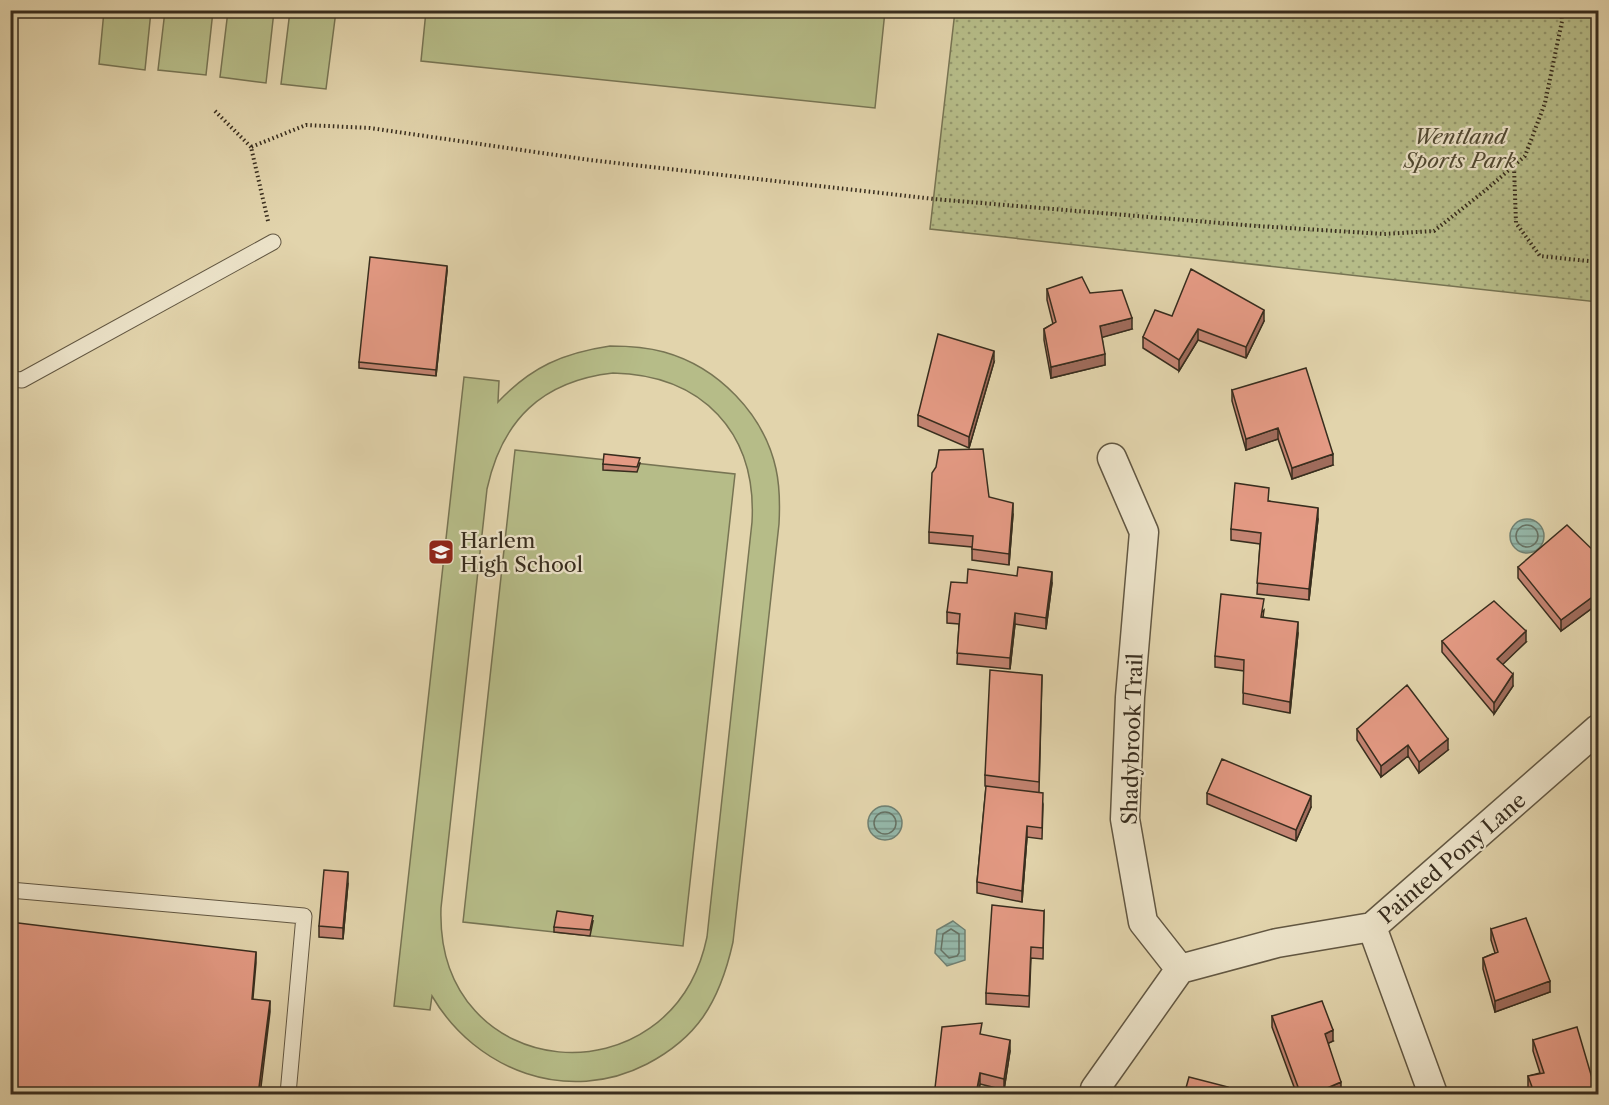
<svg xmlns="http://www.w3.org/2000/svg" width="1609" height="1105" viewBox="0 0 1609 1105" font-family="'Libre Caslon Text',serif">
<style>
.grass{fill:#b6bc88;stroke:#777453;stroke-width:1.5;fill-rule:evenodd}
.park{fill:url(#park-dots);stroke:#777453;stroke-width:1.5}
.water{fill:url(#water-rules);stroke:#708072;stroke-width:1.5}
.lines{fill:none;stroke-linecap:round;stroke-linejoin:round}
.shore{stroke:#667264;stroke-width:1.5}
.lane-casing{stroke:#625742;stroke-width:17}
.street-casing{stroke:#625742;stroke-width:31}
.path{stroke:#382d1e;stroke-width:4;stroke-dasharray:1.5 3;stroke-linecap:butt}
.lane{stroke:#ece3c9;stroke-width:15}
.street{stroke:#ece3c9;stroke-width:28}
.wall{fill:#c48472;stroke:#382d1e;stroke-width:1.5}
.shaded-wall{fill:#a06c5c;stroke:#382d1e;stroke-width:1.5}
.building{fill:#e49a84;stroke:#382d1e;stroke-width:1.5}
.labels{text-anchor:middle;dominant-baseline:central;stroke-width:4.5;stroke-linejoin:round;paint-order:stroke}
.park-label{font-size:21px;font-style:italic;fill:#514a33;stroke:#ece3c9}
.poi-label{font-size:21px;fill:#382d1e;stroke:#ece3c9;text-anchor:start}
.street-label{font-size:21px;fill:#382d1e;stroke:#ece3c9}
</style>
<defs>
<pattern id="park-dots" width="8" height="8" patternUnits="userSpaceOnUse" patternTransform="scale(1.5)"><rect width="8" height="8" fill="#b6bc88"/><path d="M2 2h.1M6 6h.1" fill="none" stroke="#95996f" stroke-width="1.8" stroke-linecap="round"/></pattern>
<pattern id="water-rules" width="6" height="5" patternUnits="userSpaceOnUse" patternTransform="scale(1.5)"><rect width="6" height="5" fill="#95b8aa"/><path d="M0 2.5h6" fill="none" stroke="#7b968a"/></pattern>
</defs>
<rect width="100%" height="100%" fill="#e2d4ac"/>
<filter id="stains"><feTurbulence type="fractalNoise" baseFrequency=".00333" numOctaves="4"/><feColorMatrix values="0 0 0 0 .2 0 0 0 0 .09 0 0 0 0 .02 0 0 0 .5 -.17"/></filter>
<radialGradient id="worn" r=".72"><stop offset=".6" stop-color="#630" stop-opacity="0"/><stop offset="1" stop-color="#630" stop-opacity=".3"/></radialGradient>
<!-- grass -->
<path class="grass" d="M104,11H151L145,70L99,64Z
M165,11H213L206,75L158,70Z
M228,11H274L266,83L220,77Z
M290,11H336L326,89L281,84Z
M426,11H885L875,108L421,61Z
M610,346C628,346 646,347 664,352C718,367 764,414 776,469C780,487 780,505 779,524L733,942C727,969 719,994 703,1017C689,1037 668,1053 647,1064C568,1105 476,1071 432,996L430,1010L394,1006L464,377L499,381L498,402C531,367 563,353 610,346ZM613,373C702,375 757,432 752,522L707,937C672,1105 435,1085 441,908L487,489C502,420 542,381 613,373Z
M515,450L735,474L683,946L463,922Z"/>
<!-- park -->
<path class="park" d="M955,11H1598V302L930,229Z"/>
<!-- water -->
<path class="water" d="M1510 536a17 17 0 1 1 34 0a17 17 0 1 1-34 0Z
M868 823a17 17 0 1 1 34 0a17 17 0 1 1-34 0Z
M953,921L965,930V960L947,966L935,953L937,930Z"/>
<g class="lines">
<!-- shore -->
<path class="shore" d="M1516 536a11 11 0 1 1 22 0a11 11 0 1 1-22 0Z
M874 823a11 11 0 1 1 22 0a11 11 0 1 1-22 0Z
M951,929L959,934V953L957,956L949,958L941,950L943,934Z"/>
<defs>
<path id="lane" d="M10,379L22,380L273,242
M10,890L304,916L288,1094"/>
<path id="street" d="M1112,458L1144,532L1130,697L1125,819L1143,922L1180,969
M1372,927L1433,1094
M1180,969L1277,943L1372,927L1598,729
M1094,1094L1095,1089L1180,969"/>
</defs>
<!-- lane casing -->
<use href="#lane" class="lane-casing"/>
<!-- street casing -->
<use href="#street" class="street-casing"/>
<!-- path -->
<path class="path" d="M215,111L251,147
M1514,167L1516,223L1540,256L1598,262
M268,221L251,147L306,125L370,128L590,160L934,199L1257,226L1384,234L1434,231L1487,189L1525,156L1545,103L1562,21L1561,10"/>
<!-- lane -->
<use href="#lane" class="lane"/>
<!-- street -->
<use href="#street" class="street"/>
</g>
<!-- wall -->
<path class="wall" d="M447,271L436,376L359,368V362Z
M1047,289L1090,293L1132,329L1102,337L1105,365L1051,378L1044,340V329L1053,324L1047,300Z
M1172,316L1264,321L1246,358L1198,340L1179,371L1143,348V337Z
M994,362L969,448L918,426V415Z
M1232,390L1333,465L1292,479L1278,439L1246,450L1232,401Z
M640,463L637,472L603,470V464Z
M989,497L1013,514L1009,565L972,560V547L929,543V532Z
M1269,501L1318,519L1309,600L1257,594L1260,544L1231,540V529Z
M1599,556V603L1561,631L1518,578V567Z
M967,583H1052L1046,629L1015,624L1010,669L957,664L959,624L947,623V612Z
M1264,610L1263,617L1298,633L1290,713L1243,704L1244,671L1215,667V656Z
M1442,641L1526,642L1502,664L1513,686L1494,714L1442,652Z
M1042,675L1039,792L1043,804L1042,839L1027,837L1022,902L977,893V882L986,787L985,786V775Z
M1357,729L1448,750L1419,773L1408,756L1381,777L1357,740Z
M1207,793L1311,807L1296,841L1207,804Z
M348,883L343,939L319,937V926Z
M1044,911L1043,959L1031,958L1029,1007L986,1004V993Z
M593,921L590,936L554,932V927Z
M1491,929L1550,992L1495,1012L1483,969V958L1495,953L1491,940Z
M1272,1016L1333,1041L1328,1043L1341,1093L1338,1095H1297L1272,1027Z
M982,1035L1010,1051L1004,1090L980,1084L978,1095H935V1088Z
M1533,1040L1597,1095H1531L1528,1087V1076L1540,1073L1533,1051Z"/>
<!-- shaded-wall -->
<path class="shaded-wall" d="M447,266V271L436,376V370Z
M1264,310V321L1246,358V347Z
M1132,318V329L1100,338V326Z
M1198,329V340L1179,371V360Z
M994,351V362L969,448V437Z
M1105,354V365L1051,378V367Z
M1278,428V439L1246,450V439Z
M1333,454V465L1292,479V468Z
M1013,503V514L1009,565V554Z
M1318,508V519L1309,600V589Z
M1052,572V583L1046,629V618Z
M1599,592V603L1561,631V620Z
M1015,613V624L1010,669V658Z
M1298,622V633L1290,713V702Z
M1526,631V642L1497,670V659Z
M1513,674V686L1494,714V703Z
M1448,739V750L1419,773V762Z
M1408,745V756L1381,777V766Z
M1311,796V807L1296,841V830Z
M1027,826V837L1022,902V891Z
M348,872V883L343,939V928Z
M256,952V963L252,1010V999Z
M1550,981V992L1495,1012V1001Z
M270,1001V1012L260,1095H258Z
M1333,1030V1041L1325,1045V1034Z
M1010,1040V1051L1004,1090V1079Z
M980,1073V1084L978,1095H976Z
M1341,1082V1093L1338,1095H1311Z"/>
<!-- building -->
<path class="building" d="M370,257L447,266L436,370L359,362Z
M1191,269L1264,310L1246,347L1198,329L1179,360L1143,337L1155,310L1172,316Z
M1082,277L1090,293L1122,290L1132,318L1100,326L1105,354L1051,367L1044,329L1056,322L1047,289Z
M938,334L994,351L969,437L918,415Z
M1306,368L1333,454L1292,468L1278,428L1246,439L1232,390Z
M983,449L989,497L1013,503L1009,554L972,549L973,536L929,532L932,473L936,467L939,450Z
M604,454L640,458L637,467L603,464Z
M1235,483L1269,488L1268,501L1318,508L1309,589L1257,583L1261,533L1231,529Z
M1567,525L1599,556V592L1561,620L1518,567Z
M1018,567L1052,572L1046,618L1015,613L1010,658L957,653L960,614L947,612L951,582L967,583L968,569L1017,576Z
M1221,594L1264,599L1261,617L1298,622L1290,702L1243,693L1244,660L1215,656Z
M1494,601L1526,631L1497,659L1513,674L1494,703L1442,641Z
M990,670L1042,675L1039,782L985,775Z
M1407,685L1448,739L1419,762L1408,745L1381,766L1357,729Z
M1222,759L1311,796L1296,830L1207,793Z
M986,786L1043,793L1042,828L1027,826L1022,891L977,882Z
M324,870L348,872L343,928L319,926Z
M992,905L1044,911L1043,948L1031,947L1029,996L986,993Z
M557,911L593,916L590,930L554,927Z
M1526,918L1550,981L1495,1001L1483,958L1498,952L1491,929Z
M10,922L256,952L252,999L270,1001L258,1095H10Z
M1322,1001L1333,1030L1325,1034L1341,1082L1311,1095H1301L1272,1016Z
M982,1023L980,1034L1010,1040L1004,1079L980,1073L976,1094L935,1088L942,1027Z
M1577,1027L1597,1095H1535L1528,1076L1544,1073L1533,1040Z
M1189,1077L1228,1087L1226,1095H1184Z"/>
<!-- icons -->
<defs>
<symbol id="school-square" viewBox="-11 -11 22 22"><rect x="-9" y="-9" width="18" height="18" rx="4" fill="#8f2418" stroke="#ece3c9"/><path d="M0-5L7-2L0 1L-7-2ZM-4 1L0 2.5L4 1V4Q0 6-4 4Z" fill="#fff"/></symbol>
</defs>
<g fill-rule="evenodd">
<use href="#school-square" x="426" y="537" width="30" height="30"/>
</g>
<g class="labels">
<!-- park labels -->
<g class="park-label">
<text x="1460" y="136">Wentland<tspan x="1460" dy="24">Sports Park</tspan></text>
</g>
<!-- poi labels -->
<g class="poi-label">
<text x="460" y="540">Harlem<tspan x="460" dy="24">High School</tspan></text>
</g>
<!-- street labels -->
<g class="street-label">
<text transform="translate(1132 739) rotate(-88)">Shadybrook Trail</text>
<text transform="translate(1452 858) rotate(-41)">Painted Pony Lane</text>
</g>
</g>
<!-- margin -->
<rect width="1609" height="1105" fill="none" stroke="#e2d4ac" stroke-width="36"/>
<rect x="12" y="12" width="1585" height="1081" fill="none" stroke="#382d1e" stroke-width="3"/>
<rect x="18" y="18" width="1573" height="1069" fill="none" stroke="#382d1e" stroke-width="1.5"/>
<rect width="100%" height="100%" filter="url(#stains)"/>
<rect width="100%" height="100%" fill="url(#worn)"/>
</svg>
